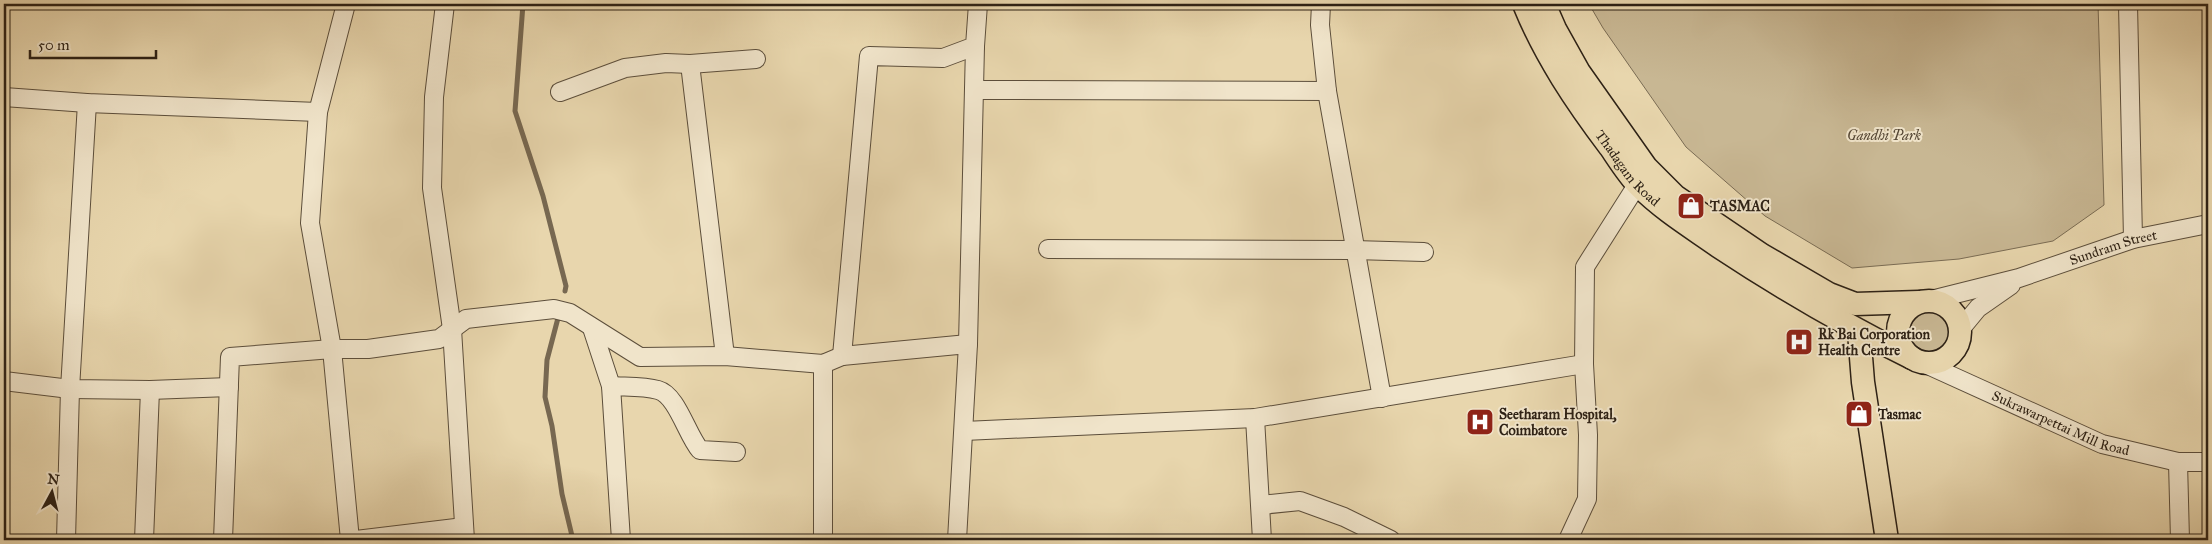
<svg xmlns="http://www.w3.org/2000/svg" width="2212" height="544" viewBox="0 0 2212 544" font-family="'IM FELL Great Primer',serif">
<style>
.green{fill:#c8b793;stroke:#7a6c54}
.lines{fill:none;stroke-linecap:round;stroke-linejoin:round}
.stream{stroke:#776851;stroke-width:5}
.minor-casing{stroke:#5c4e3b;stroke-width:20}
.major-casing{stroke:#2d2115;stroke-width:25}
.minor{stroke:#f0e4ca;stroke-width:18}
.major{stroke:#e8d6ad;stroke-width:22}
.labels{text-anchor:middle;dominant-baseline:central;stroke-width:4;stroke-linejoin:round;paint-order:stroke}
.park-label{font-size:14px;font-style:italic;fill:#544634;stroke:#f0e4ca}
.street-label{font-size:14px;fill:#2d2115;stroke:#f0e4ca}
.poi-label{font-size:14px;font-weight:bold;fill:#2d2115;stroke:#f0e4ca;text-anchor:start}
</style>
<rect width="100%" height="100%" fill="#e8d6ad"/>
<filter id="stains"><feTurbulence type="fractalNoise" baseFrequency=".004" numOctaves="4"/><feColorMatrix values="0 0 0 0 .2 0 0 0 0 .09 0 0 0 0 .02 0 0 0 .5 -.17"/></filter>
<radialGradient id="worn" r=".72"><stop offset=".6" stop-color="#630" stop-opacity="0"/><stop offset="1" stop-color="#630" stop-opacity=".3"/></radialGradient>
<!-- green -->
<path class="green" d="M1589,4H2098L2104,205L2053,241L1959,259L1852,268L1765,216L1686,147L1603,28Z
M1903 331a26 26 0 1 1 52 0a26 26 0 1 1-52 0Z"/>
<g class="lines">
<!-- stream -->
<path class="stream" d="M523,4L515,111L543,196L566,286L565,291
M558,318L547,360L545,397L552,426L562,494L573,540"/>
<defs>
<g id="minor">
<path d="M346,4L318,112L310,223L332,349L350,540"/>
<path d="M445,4L434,97L432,188L452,329L465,540"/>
<path d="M1321,4L1320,25L1327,91L1382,398"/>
<path d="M2128,4L2133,239"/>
<path d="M690,64L725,356"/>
<path d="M974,90L1327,91"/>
<path d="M560,92L625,68L666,63L690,64L756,59"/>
<path d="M4,97L87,103L318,112"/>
<path d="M1048,249L1354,250L1424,252"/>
<path id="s1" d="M1927,301L2019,278L2133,239L2208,224"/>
<path d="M592,328L611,386L621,540"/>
<path d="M1959,331L1978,308L2011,285"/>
<path d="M968,344L975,46"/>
<path id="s2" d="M1919,361L2102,444L2178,462H2208"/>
<path d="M4,381L70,389L150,390L229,387"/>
<path d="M611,386C626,387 644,386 658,390C677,395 687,435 700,450L736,452"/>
<path d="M1255,418L1262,540"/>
<path d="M964,431L1255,418L1584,364"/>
<path d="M2178,462L2180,540"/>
<path d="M1261,505L1300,501L1344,517L1391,540"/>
<path d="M66,540L70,389L87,103"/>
<path d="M144,540L150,390"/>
<path d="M223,540L230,357L332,349H368L439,339L466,319L554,309L570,313L640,357L725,356L823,364L842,356"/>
<path d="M356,540L464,527"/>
<path d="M823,540V364"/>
<path d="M957,540L968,344L842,356L869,56L943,58L975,46L978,4"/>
<path d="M1568,540L1587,499L1588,435L1584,364L1585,267L1637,185"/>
</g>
<g id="major">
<path id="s3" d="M1524,4C1545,56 1576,102 1610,147C1619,160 1628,175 1639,186C1663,210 1691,227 1718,246C1780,287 1845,325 1912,358"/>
<path d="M1544,4L1555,29L1579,72L1646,167L1675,196L1762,255L1829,294L1855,304L1919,302"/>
<circle cx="1929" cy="332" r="31"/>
<path d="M1859,332L1863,382L1887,540"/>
</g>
</defs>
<!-- minor casing -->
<use href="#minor" class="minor-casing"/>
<!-- major casing -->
<use href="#major" class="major-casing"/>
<!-- minor -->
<use href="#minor" class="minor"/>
<!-- major -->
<use href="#major" class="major"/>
</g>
<!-- icons -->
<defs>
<symbol id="shop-square" viewBox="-11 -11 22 22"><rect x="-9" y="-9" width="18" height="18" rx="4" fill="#8f2418" stroke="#f0e4ca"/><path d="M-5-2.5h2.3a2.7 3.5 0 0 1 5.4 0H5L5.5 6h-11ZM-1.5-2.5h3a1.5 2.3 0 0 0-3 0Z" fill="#fff"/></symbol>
<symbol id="hospital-square" viewBox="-11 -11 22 22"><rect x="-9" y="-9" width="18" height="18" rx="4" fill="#8f2418" stroke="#f0e4ca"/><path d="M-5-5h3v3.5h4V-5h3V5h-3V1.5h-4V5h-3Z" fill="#fff"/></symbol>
</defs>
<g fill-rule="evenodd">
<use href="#shop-square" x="1675" y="190" width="32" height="32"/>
<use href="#hospital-square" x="1783" y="326" width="32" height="32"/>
<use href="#shop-square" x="1843" y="398" width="32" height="32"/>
<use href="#hospital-square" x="1464" y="406" width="32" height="32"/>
</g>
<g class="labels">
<!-- park labels -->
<g class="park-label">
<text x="1884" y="135">Gandhi Park</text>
</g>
<!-- street labels -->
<g class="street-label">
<text stroke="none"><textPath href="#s3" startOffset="195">Thadagam Road</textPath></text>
<text stroke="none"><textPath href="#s1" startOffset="194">Sundram Street</textPath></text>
<text stroke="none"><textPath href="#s2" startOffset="155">Sukrawarpettai Mill Road</textPath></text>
</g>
<!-- poi labels -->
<g class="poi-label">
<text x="1710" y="206">TASMAC</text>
<text x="1818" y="334">Rk Bai Corporation<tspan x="1818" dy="16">Health Centre</tspan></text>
<text x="1499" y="414">Seetharam Hospital,<tspan x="1499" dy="16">Coimbatore</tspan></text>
<text x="1878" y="414">Tasmac</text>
</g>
</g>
<!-- margin -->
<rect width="2212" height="544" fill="none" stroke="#e8d6ad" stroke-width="20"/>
<rect x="5" y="5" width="2202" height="534" fill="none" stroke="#2d2115" stroke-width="2.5"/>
<rect x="10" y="10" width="2192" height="524" fill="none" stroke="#2d2115"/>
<!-- north arrow -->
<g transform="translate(52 492) rotate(7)" stroke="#f0e4ca" stroke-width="4" paint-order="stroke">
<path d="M0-4L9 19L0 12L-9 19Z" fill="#2d2115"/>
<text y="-8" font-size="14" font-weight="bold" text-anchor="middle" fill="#2d2115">N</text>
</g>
<!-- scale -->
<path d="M30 50v8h126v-8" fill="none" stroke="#2d2115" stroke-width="2.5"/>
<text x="38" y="50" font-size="15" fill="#2d2115" stroke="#f0e4ca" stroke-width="4" paint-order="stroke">50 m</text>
<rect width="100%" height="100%" filter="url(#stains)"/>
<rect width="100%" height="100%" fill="url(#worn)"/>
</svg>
